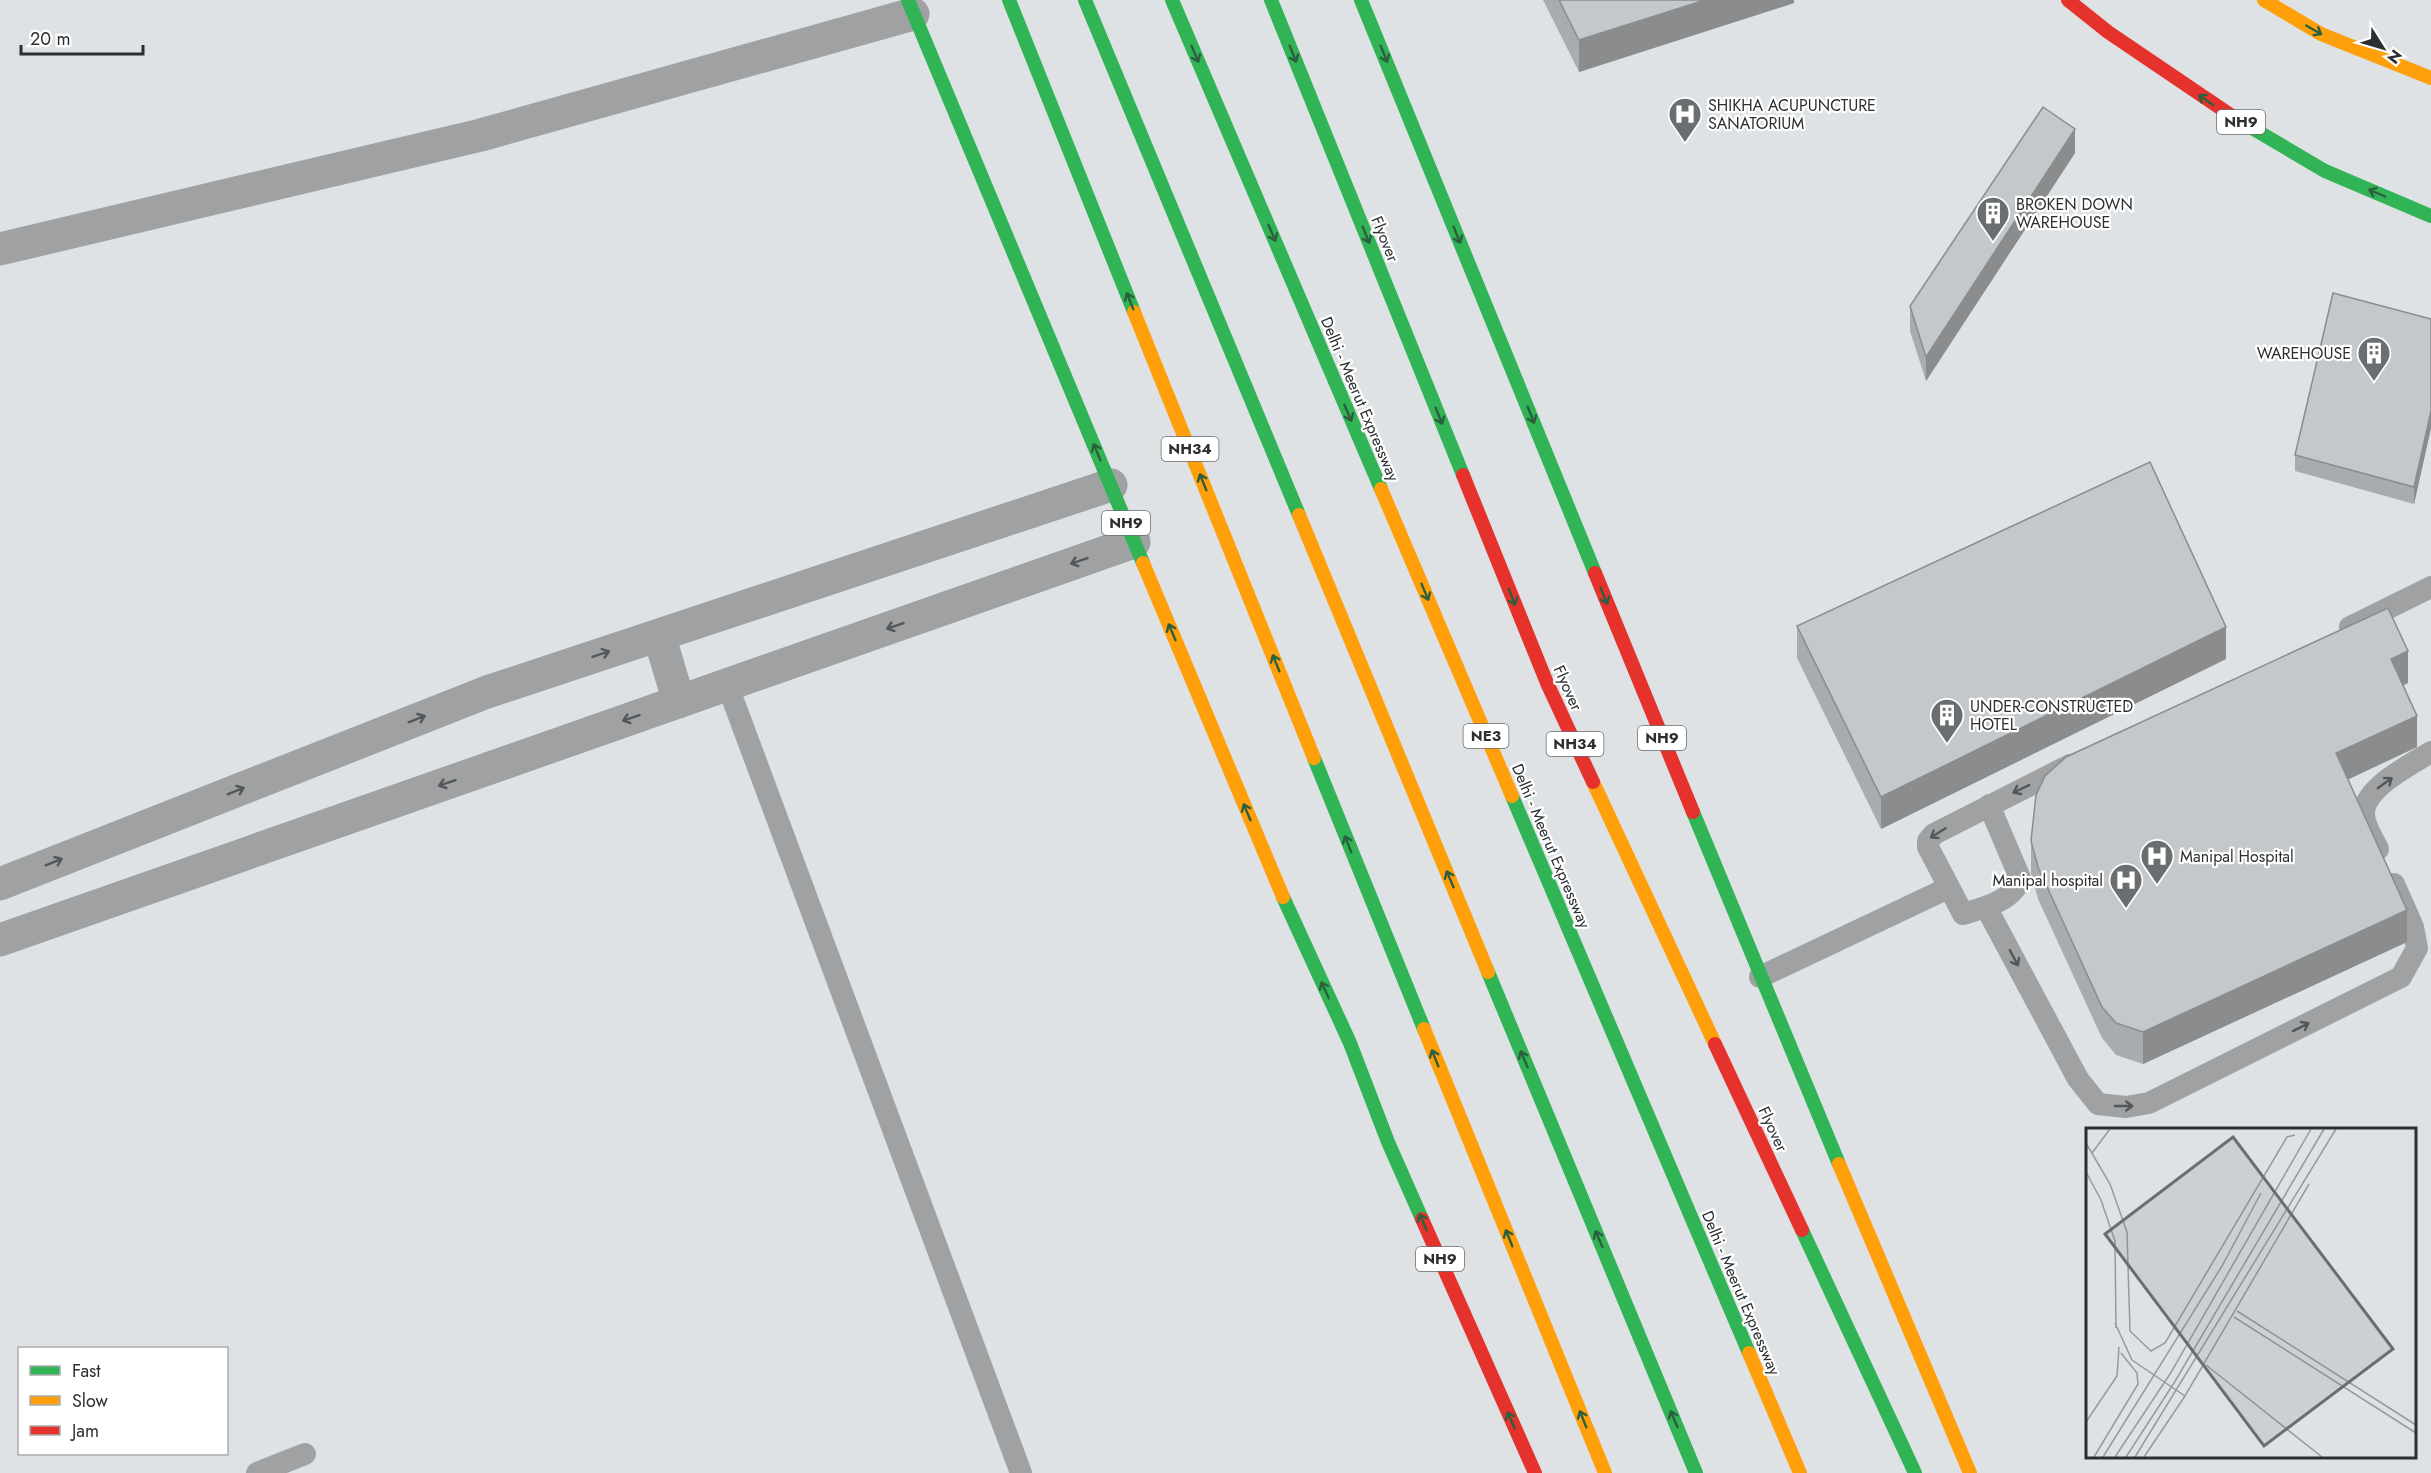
<svg xmlns="http://www.w3.org/2000/svg" width="2431" height="1473" viewBox="0 0 2431 1473" font-family="Jost,sans-serif">
<style>
.lines{fill:none;stroke-linecap:round;stroke-linejoin:round}
.lane{stroke:#9fa1a2;stroke-width:22}
.street{stroke:#9fa1a2;stroke-width:33}
.fast{stroke:#30b455;stroke-width:14}
.slow{stroke:#ff9f0a;stroke-width:14}
.jam{stroke:#e5322d;stroke-width:14}
.wall{fill:#a9acae}
.shaded-wall{fill:#8a8c8d}
.building{fill:#c5c8ca;stroke:#8a8c8d;stroke-width:1.5}
.oneway{stroke:#2d5e3e}
.oneway2{stroke:#545759}
.labels{text-anchor:middle;dominant-baseline:central;stroke-width:4.5;stroke-linejoin:round;paint-order:stroke}
.shield{fill:#fff;stroke:#6b6d6f;stroke-width:1.5}
.shield-label{font-size:15px;font-weight:bold;fill:#2c2f31}
.poi-label{font-size:16px;fill:#2c2f31;stroke:#fff;text-anchor:start}
.street-label{font-size:16px;fill:#2c2f31;stroke:#fff}
.inset-road{fill:none;stroke:#979a9c;stroke-width:1.5}
.view{fill:#6a6e70;fill-opacity:0.15;stroke:#6a6e70;stroke-width:3}
.inset-edge{fill:none;stroke:#2c2f31;stroke-width:3}
</style>
<rect width="100%" height="100%" fill="#dee2e4"/>
<g class="lines">
<!-- lane -->
<path class="lane" d="M2350,627L2431,587
M727,684L1021,1473
M1989,805L2020,878C2014,901 1983,908 1963,914L1928,847V841L1934,834L2070,765
M2378,849C2373,839 2364,825 2364,814C2363,788 2412,764 2431,752
M1986,907L2078,1079L2098,1104L2126,1107L2149,1103L2401,977L2417,948L2413,927L2394,884
M1760,977L1948,888
M257,1473L305,1454"/>
<!-- street -->
<path class="street" d="M0,249L481,135L913,14
M659,635L679,702
M0,884L487,692L1111,485
M0,940L1134,542"/>
<!-- fast -->
<path class="fast" d="M908,0L1143,563
M1009,0L1134,312
M1085,0L1299,515
M1172,0L1381,489
M1271,0L1463,475
M1361,0L1595,573
M2235,118L2325,171L2431,216
M1314,758L1424,1029
M1512,796L1749,1353
M1693,812L1839,1164
M1283,897L1350,1043L1388,1142L1422,1219
M1488,972L1696,1473
M1802,1230L1915,1473"/>
<!-- slow -->
<path class="slow" d="M2264,0L2321,34L2431,78
M1134,312L1314,758
M1381,489L1512,796
M1299,515L1488,972
M1143,563L1283,897
M1593,782L1715,1044
M1424,1029L1605,1473
M1839,1164L1970,1473
M1749,1353L1800,1473"/>
<!-- jam -->
<path class="jam" d="M2068,0L2108,32L2235,118
M1463,475L1547,683L1593,782
M1595,573L1693,812
M1715,1044L1802,1230
M1422,1219L1535,1473"/>
</g>
<!-- wall -->
<path class="wall" d="M1543,0H1794V3L1579,72Z
M2075,153L1926,381L1910,331V306Z
M2431,319V428L2414,504L2295,471V455Z
M1797,626L2226,659L1881,829L1797,658Z
M2408,683L2403,686L2417,747L2347,780L2407,942L2143,1064L2116,1055L2102,1038L2038,899L2031,873V841Z"/>
<!-- shaded-wall -->
<path class="shaded-wall" d="M1705,0H1794V3L1579,72V40Z
M2075,129V153L1926,381V357Z
M2431,411V428L2414,504V487Z
M2226,627V659L1881,829V797Z
M2408,651V683L2391,691V659Z
M2417,716V747L2336,785V753Z
M2407,910V942L2143,1064V1032Z"/>
<!-- building -->
<path class="building" d="M1559,0H1705L1579,40Z
M2043,107L2075,129L1926,357L1910,306Z
M2333,293L2431,319V411L2414,487L2295,455Z
M2150,462L2226,627L1881,797L1797,626Z
M2388,608L2408,651L2391,659L2417,716L2336,753L2407,910L2143,1032L2116,1023L2102,1007L2038,867L2031,841L2036,795L2045,776L2066,757Z"/>
<!-- one-way arrows -->
<defs><path id="oneway-shaft" d="M-6 0H5M1.5-3L5.5 0L1.5 3" fill="none" stroke-width="1.6" stroke-linecap="round" stroke-linejoin="round" transform="scale(1.5)"/></defs>
<g class="oneway">
<use href="#oneway-shaft" transform="translate(2314 30) rotate(30)"/>
<use href="#oneway-shaft" transform="translate(1195 54) rotate(67)"/>
<use href="#oneway-shaft" transform="translate(1293 54) rotate(68)"/>
<use href="#oneway-shaft" transform="translate(1384 54) rotate(68)"/>
<use href="#oneway-shaft" transform="translate(2206 100) rotate(-145)"/>
<use href="#oneway-shaft" transform="translate(2377 193) rotate(-157)"/>
<use href="#oneway-shaft" transform="translate(1272 233) rotate(67)"/>
<use href="#oneway-shaft" transform="translate(1366 235) rotate(68)"/>
<use href="#oneway-shaft" transform="translate(1457 235) rotate(68)"/>
<use href="#oneway-shaft" transform="translate(1130 301) rotate(-112)"/>
<use href="#oneway-shaft" transform="translate(1348 413) rotate(67)"/>
<use href="#oneway-shaft" transform="translate(1531 415) rotate(68)"/>
<use href="#oneway-shaft" transform="translate(1439 416) rotate(68)"/>
<use href="#oneway-shaft" transform="translate(1097 452) rotate(-113)"/>
<use href="#oneway-shaft" transform="translate(1203 482) rotate(-112)"/>
<use href="#oneway-shaft" transform="translate(1425 592) rotate(67)"/>
<use href="#oneway-shaft" transform="translate(1604 596) rotate(68)"/>
<use href="#oneway-shaft" transform="translate(1512 597) rotate(68)"/>
<use href="#oneway-shaft" transform="translate(1172 632) rotate(-113)"/>
<use href="#oneway-shaft" transform="translate(1276 663) rotate(-112)"/>
<use href="#oneway-shaft" transform="translate(1247 812) rotate(-113)"/>
<use href="#oneway-shaft" transform="translate(1348 844) rotate(-112)"/>
<use href="#oneway-shaft" transform="translate(1450 879) rotate(-113)"/>
<use href="#oneway-shaft" transform="translate(1325 990) rotate(-115)"/>
<use href="#oneway-shaft" transform="translate(1435 1058) rotate(-112)"/>
<use href="#oneway-shaft" transform="translate(1524 1059) rotate(-113)"/>
<use href="#oneway-shaft" transform="translate(1423 1222) rotate(-114)"/>
<use href="#oneway-shaft" transform="translate(1509 1238) rotate(-112)"/>
<use href="#oneway-shaft" transform="translate(1599 1239) rotate(-113)"/>
<use href="#oneway-shaft" transform="translate(1583 1419) rotate(-112)"/>
<use href="#oneway-shaft" transform="translate(1674 1419) rotate(-113)"/>
<use href="#oneway-shaft" transform="translate(1511 1420) rotate(-114)"/>
</g>
<g class="oneway2">
<use href="#oneway-shaft" transform="translate(1079 561) rotate(161)"/>
<use href="#oneway-shaft" transform="translate(895 626) rotate(161)"/>
<use href="#oneway-shaft" transform="translate(601 654) rotate(-18)"/>
<use href="#oneway-shaft" transform="translate(631 718) rotate(161)"/>
<use href="#oneway-shaft" transform="translate(417 719) rotate(-22)"/>
<use href="#oneway-shaft" transform="translate(447 783) rotate(161)"/>
<use href="#oneway-shaft" transform="translate(2385 783) rotate(-36)"/>
<use href="#oneway-shaft" transform="translate(2021 789) rotate(154)"/>
<use href="#oneway-shaft" transform="translate(236 791) rotate(-22)"/>
<use href="#oneway-shaft" transform="translate(1938 833) rotate(148)"/>
<use href="#oneway-shaft" transform="translate(54 862) rotate(-22)"/>
<use href="#oneway-shaft" transform="translate(2014 958) rotate(62)"/>
<use href="#oneway-shaft" transform="translate(2301 1027) rotate(-27)"/>
<use href="#oneway-shaft" transform="translate(2124 1106)"/>
</g>
<!-- icons -->
<defs>
<symbol id="hospital-pin" viewBox="-11 -11 22 30"><path d="M0 17L-7.5 6A9.5 9.5 0 1 1 7.5 6Z" fill="#6a6e70" stroke="#fff"/><path d="M-5-5h3v3.5h4V-5h3V5h-3V1.5h-4V5h-3Z" fill="#fff"/></symbol>
<symbol id="building-pin" viewBox="-11 -11 22 30"><path d="M0 17L-7.5 6A9.5 9.5 0 1 1 7.5 6Z" fill="#6a6e70" stroke="#fff"/><path d="M-4-6H4V6H1V3H-1V6H-4ZM-2.5-4.3h1.7v1.8h-1.7ZM.8-4.3h1.7v1.8H.8ZM-2.5-1h1.7V.8h-1.7ZM.8-1h1.7V.8H.8Z" fill="#fff"/></symbol>
</defs>
<g fill-rule="evenodd">
<use href="#hospital-pin" x="1666" y="95" width="38" height="52"/>
<use href="#building-pin" x="1974" y="194" width="38" height="52"/>
<use href="#building-pin" x="2355" y="334" width="38" height="52"/>
<use href="#building-pin" x="1928" y="696" width="38" height="52"/>
<use href="#hospital-pin" x="2138" y="837" width="38" height="52"/>
<use href="#hospital-pin" x="2107" y="861" width="38" height="52"/>
</g>
<g class="labels">
<!-- shield labels -->
<g class="shield">
<rect x="2217" y="110" width="48" height="24" rx="4.5"/>
<rect x="1161.5" y="437" width="57" height="24" rx="4.5"/>
<rect x="1102" y="511" width="48" height="24" rx="4.5"/>
<rect x="1463.5" y="724" width="45" height="24" rx="4.5"/>
<rect x="1638" y="726" width="48" height="24" rx="4.5"/>
<rect x="1546.5" y="732" width="57" height="24" rx="4.5"/>
<rect x="1416" y="1247" width="48" height="24" rx="4.5"/>
</g>
<g class="shield-label">
<text x="2241" y="122">NH9</text>
<text x="1190" y="449">NH34</text>
<text x="1126" y="523">NH9</text>
<text x="1486" y="736">NE3</text>
<text x="1662" y="738">NH9</text>
<text x="1575" y="744">NH34</text>
<text x="1440" y="1259">NH9</text>
</g>
<!-- poi labels -->
<g class="poi-label">
<text x="1708" y="105">SHIKHA ACUPUNCTURE<tspan x="1708" dy="18">SANATORIUM</tspan></text>
<text x="2016" y="204">BROKEN DOWN<tspan x="2016" dy="18">WAREHOUSE</tspan></text>
<text x="2351" y="353" text-anchor="end">WAREHOUSE</text>
<text x="1970" y="706">UNDER-CONSTRUCTED<tspan x="1970" dy="18">HOTEL</tspan></text>
<text x="2180" y="856">Manipal Hospital</text>
<text x="2103" y="880" text-anchor="end">Manipal hospital</text>
</g>
<!-- street labels -->
<g class="street-label">
<text transform="translate(1385 239) rotate(68)">Flyover</text>
<text transform="translate(1360 399) rotate(67)">Delhi - Meerut Expressway</text>
<text transform="translate(1568 688) rotate(66)">Flyover</text>
<text transform="translate(1551 846) rotate(67)">Delhi - Meerut Expressway</text>
<text transform="translate(1773 1129) rotate(65)">Flyover</text>
<text transform="translate(1741 1293) rotate(67)">Delhi - Meerut Expressway</text>
</g>
</g>
<!-- overview -->
<g transform="translate(2086 1128)">
<rect width="330" height="330" fill="#dee2e4"/>
<path class="inset-road" d="M0,15L24,56L41,104L44,203L65,223L79,215L201,9L209,7M6,25L24,1M0,44L15,72L29,113L30,200M151,183L330,297M148,189L330,305M29,195L46,232L99,268L223,56M120,237L236,329M0,294L31,248L33,219M8,329L52,256L51,245L35,225M17,329L136,138L175,65M29,329L84,246L225,1M40,329L88,255L238,1M49,329L250,1M58,329L99,268"/>
<path class="view" d="M147,9L307,221L178,318L19,106Z"/>
<rect width="330" height="330" class="inset-edge"/>
</g>
<!-- legend -->
<rect x="18" y="1347" width="210" height="108" fill="#ffffff" stroke="#abacad" stroke-width="1.5"/>
<rect x="30" y="1366" width="30" height="9" fill="#30b455" stroke="#abacad" stroke-width="1.5"/>
<text x="72" y="1377" font-size="18" fill="#2c2f31">Fast</text>
<rect x="30" y="1396" width="30" height="9" fill="#ff9f0a" stroke="#abacad" stroke-width="1.5"/>
<text x="72" y="1407" font-size="18" fill="#2c2f31">Slow</text>
<rect x="30" y="1426" width="30" height="9" fill="#e5322d" stroke="#abacad" stroke-width="1.5"/>
<text x="72" y="1437" font-size="18" fill="#2c2f31">Jam</text>
<!-- north arrow -->
<g transform="translate(2383 48) rotate(127)" stroke="#ffffff" stroke-width="4.5" paint-order="stroke">
<path d="M0-4.5L10 22L0 15L-10 22Z" fill="#2c2f31"/>
<text y="-9" font-size="16" font-weight="bold" text-anchor="middle" fill="#2c2f31">N</text>
</g>
<!-- scale -->
<path d="M21 45v9h122v-9" fill="none" stroke="#2c2f31" stroke-width="3"/>
<text x="30" y="45" font-size="18" fill="#2c2f31" stroke="#ffffff" stroke-width="4.5" paint-order="stroke">20 m</text>
</svg>
